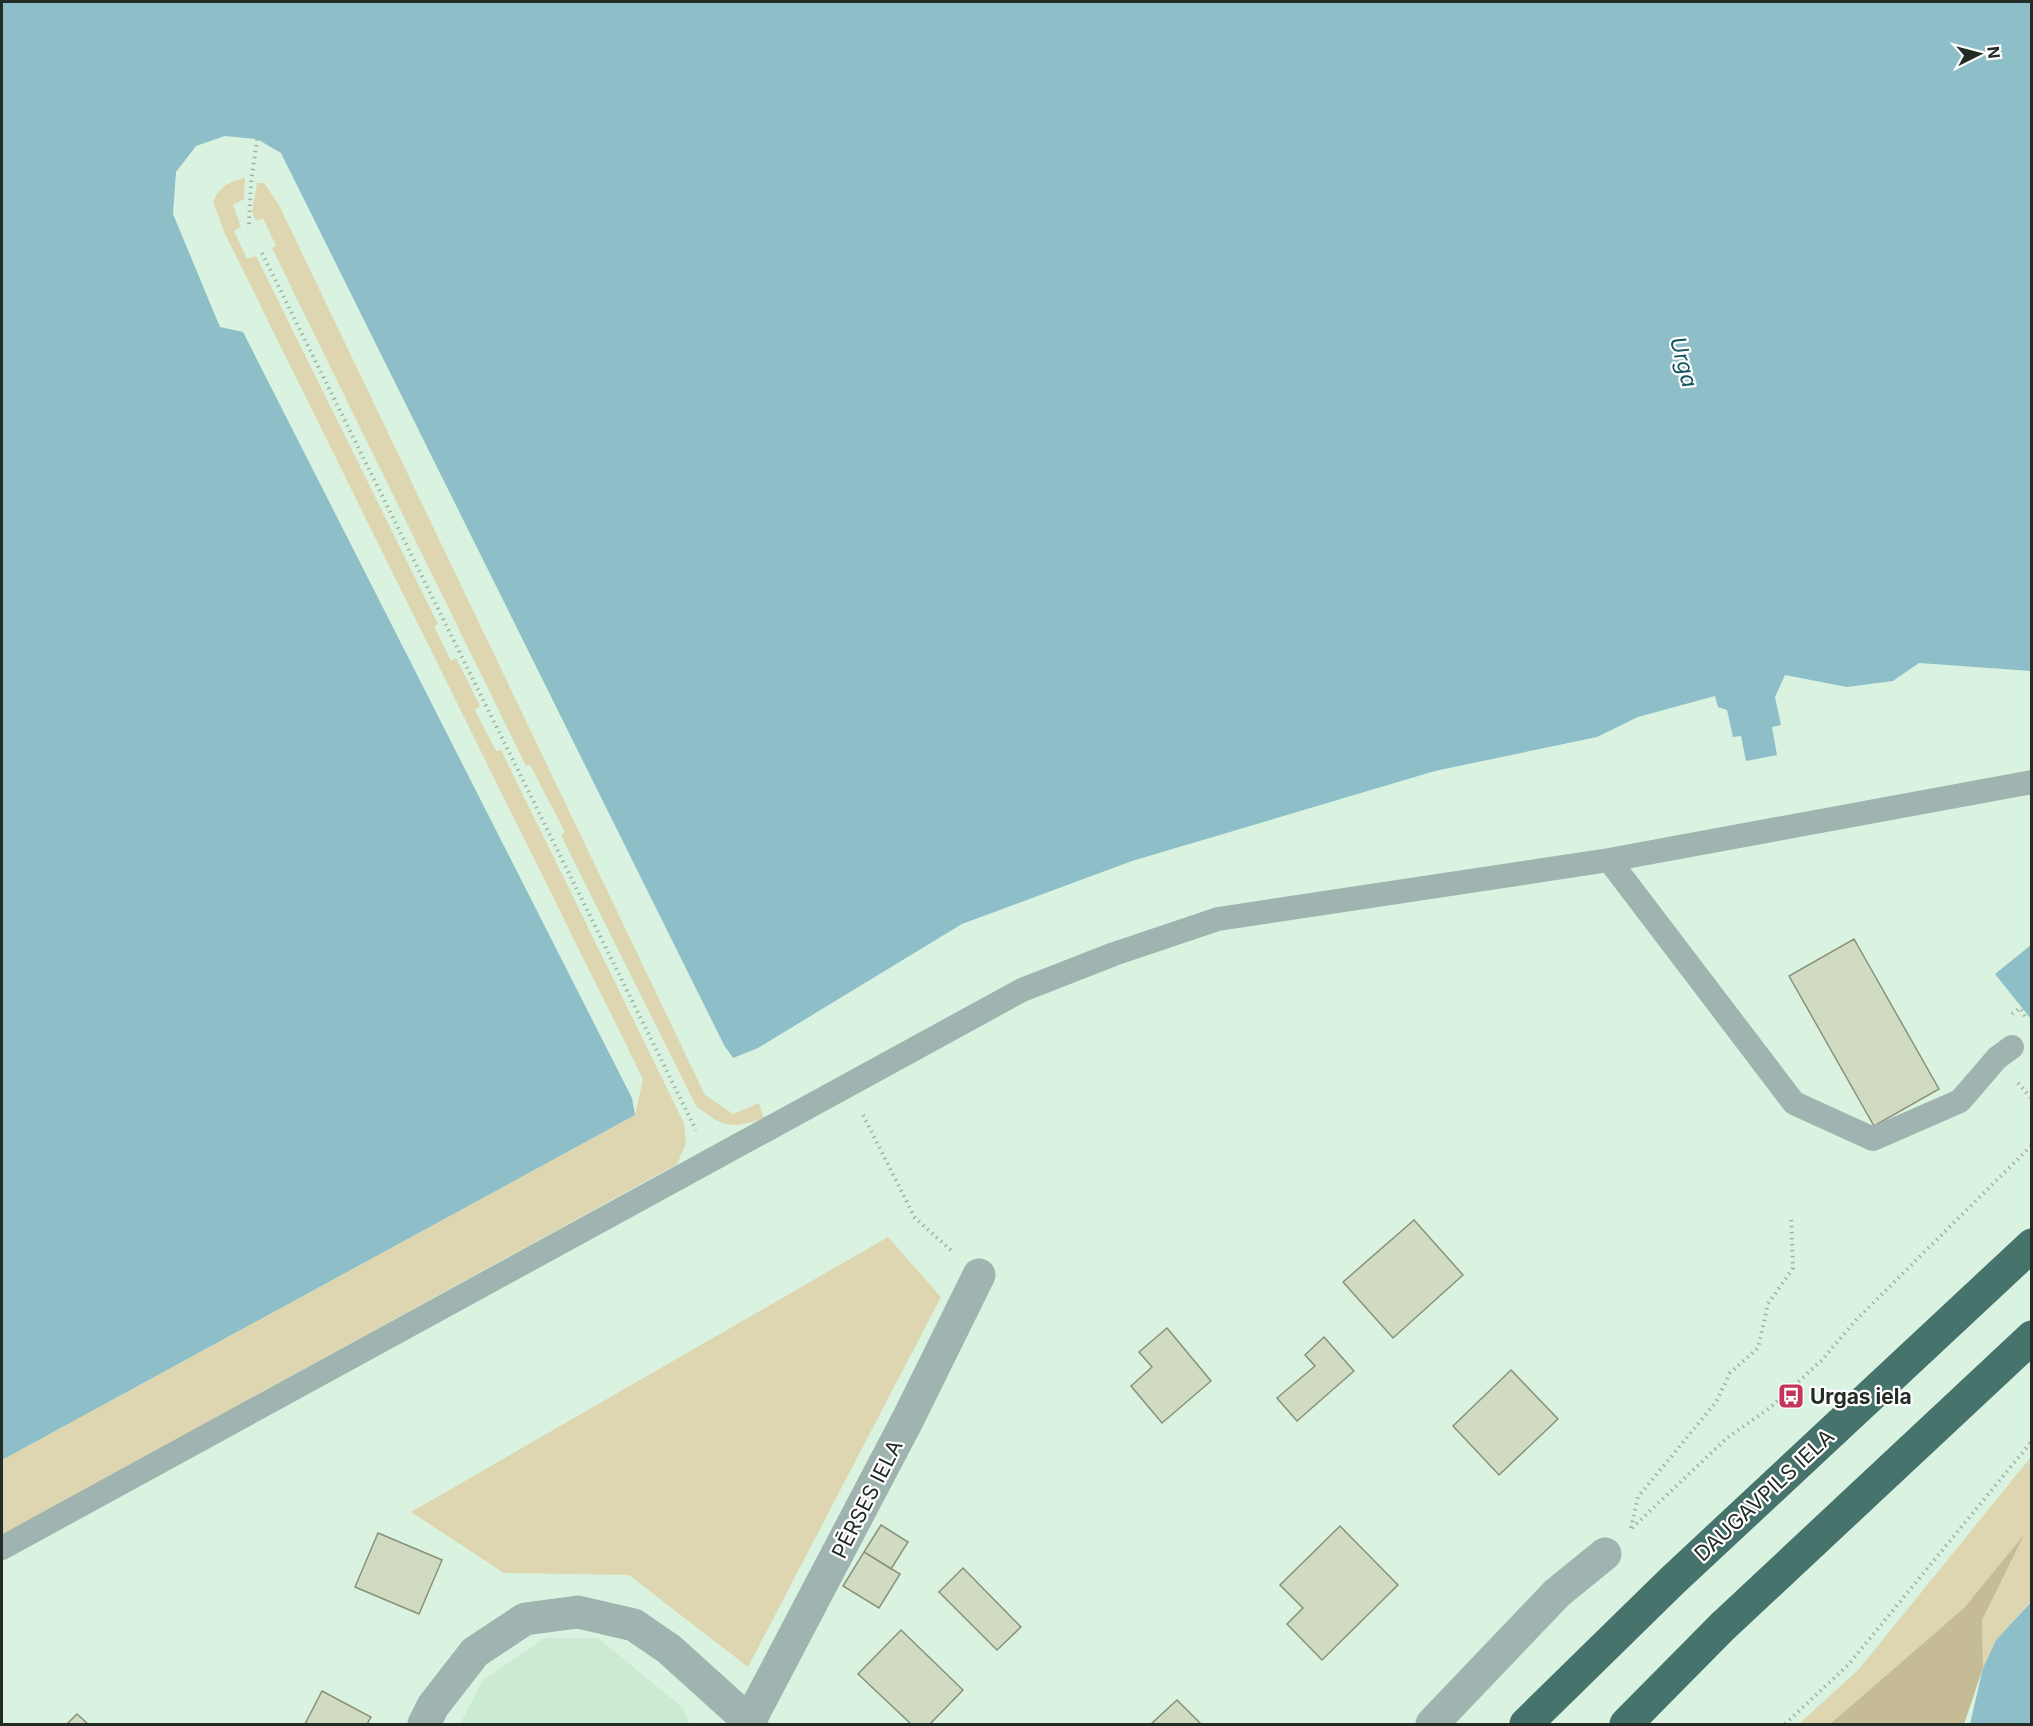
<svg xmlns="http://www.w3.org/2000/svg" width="2033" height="1726" viewBox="0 0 2033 1726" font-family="Inter,sans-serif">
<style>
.built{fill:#cbead2}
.green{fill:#ded6b1}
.forest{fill:#c5bb95}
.water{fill:#8ebfc8}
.building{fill:#d1dbc1;stroke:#889179;stroke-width:1.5}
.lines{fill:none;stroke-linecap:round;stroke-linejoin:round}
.path{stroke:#a0b4a5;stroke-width:4;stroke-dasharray:1.5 4.5;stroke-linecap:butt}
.lane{stroke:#9fb4b0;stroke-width:24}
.street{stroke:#9fb4b0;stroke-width:33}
.highway{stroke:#46746d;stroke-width:33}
.labels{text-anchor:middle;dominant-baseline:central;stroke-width:4.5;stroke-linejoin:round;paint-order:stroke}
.poi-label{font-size:21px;font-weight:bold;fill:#222b24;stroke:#fff;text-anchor:start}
.street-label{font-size:21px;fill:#222b24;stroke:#fff}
.water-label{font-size:22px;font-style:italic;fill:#125661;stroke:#fff}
</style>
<rect width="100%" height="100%" fill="#daf3e0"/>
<!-- built -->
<path class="built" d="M545,1638H598L683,1708L690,1724H460L483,1680Z"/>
<!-- green -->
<path class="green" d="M245,178L244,199L233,205L241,227L234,231L247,259L256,256L438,624L434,626L451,661L456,658L480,706L475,710L496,751L501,750L684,1123L686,1144L677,1164L2,1535V1460L635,1115L643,1079L225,234L213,202C220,186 229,182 245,178Z
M257,183H264L279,205L705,1095L733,1114L759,1103L764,1119C729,1128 726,1129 696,1106L561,835L565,832L530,765L526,766L272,248L276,246L263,218L256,221L252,212Z
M888,1237L941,1297L748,1667L629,1575L504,1573L411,1512Z
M2031,1457V1601L1996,1640L1983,1668L1982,1620L2022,1538L1964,1608L1830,1724H1799L1859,1669Z"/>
<!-- forest -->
<path class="forest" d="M2024,1535L1982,1620L1983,1668L1964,1724H1830L1964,1608Z"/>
<!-- water -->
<path class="water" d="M2,2H2031V671L1919,663L1893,681L1847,687L1785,675L1775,697L1781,725L1772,727L1777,755L1746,761L1741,736L1733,737L1727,710L1718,707L1715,696L1638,717L1597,737L1435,771L1132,861L962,924L758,1048L733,1058L724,1045L281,153L257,139L225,136L196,146L176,172L173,214L220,327L243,332L632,1098L635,1115L2,1460Z
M2031,945V1019L1995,974Z
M2031,1602V1724H1970L1983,1668L1996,1640Z"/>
<!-- building -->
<path class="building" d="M1854,939L1939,1089L1874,1126L1789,976Z
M1414,1220L1463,1275L1393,1338L1343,1282Z
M1167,1328L1211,1381L1162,1423L1131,1386L1152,1367L1139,1352Z
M1324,1337L1354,1371L1297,1421L1277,1398L1315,1366L1305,1355Z
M1511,1370L1558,1419L1499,1475L1453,1426Z
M881,1525L908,1542L891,1569L864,1552Z
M1340,1526L1398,1585L1322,1660L1287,1624L1303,1608L1280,1585Z
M378,1533L442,1560L419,1614L355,1587Z
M864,1552L900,1574L879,1608L843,1586Z
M963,1568L1021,1627L997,1650L939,1592Z
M901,1630L963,1690L930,1724H911L858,1674Z
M322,1691L371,1717L367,1724H305Z
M1177,1700L1201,1724H1151Z
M77,1714L88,1724H67Z"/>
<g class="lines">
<!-- path -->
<path class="path" d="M249,224L251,183L257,139
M262,253L696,1130
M2012,1014L2020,1008L2025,1016
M2018,1083L2032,1099
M863,1115L915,1218L953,1252
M1631,1528L1638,1497L1716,1402L1730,1373L1758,1348L1768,1304L1793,1268L1791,1216
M1632,1528L1727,1438L1771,1407L1821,1361L1857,1319L2032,1145
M1785,1724L1848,1665L2032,1441"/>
<!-- lane -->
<path class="lane" d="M1609,860L1794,1103L1873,1139L1960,1101L1997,1058L2012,1047
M2,1548L1022,990L1114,954L1218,919L1609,860L2032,782"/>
<!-- street -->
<path class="street" d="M749,1722L908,1419L979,1275
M424,1724L433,1706L475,1652L525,1619L578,1612L634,1625L669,1649L752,1724
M1432,1724L1557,1593L1605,1554"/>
<!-- highway -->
<path class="highway" d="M1526,1724L1672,1581L2032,1245
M1626,1724L1722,1627L2032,1337"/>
</g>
<!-- icons -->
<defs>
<symbol id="bus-square" viewBox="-11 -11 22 22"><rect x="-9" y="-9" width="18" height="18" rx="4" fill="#c4355b" stroke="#fff"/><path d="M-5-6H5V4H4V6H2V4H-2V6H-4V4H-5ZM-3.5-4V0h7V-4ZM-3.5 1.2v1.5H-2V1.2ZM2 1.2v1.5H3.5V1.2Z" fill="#fff"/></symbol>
</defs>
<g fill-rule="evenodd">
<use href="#bus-square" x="1776" y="1381" width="30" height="30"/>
</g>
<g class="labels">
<!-- poi labels -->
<g class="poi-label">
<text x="1810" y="1396">Urgas iela</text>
</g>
<!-- street labels -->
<g class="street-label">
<text transform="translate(1764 1495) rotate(-43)">DAUGAVPILS IELA</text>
<text transform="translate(867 1499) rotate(-63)">PĒRSES IELA</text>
</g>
<!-- water labels -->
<g class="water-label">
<text transform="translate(1684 362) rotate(75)">Urga</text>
</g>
</g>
<!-- border -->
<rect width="2033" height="1726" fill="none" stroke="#222b24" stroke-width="6"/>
<!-- north arrow -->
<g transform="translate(1979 54) rotate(84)" stroke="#ffffff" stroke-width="4.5" paint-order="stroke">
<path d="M0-4.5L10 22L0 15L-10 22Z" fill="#222b24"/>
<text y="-9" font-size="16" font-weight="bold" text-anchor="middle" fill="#222b24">N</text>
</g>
</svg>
